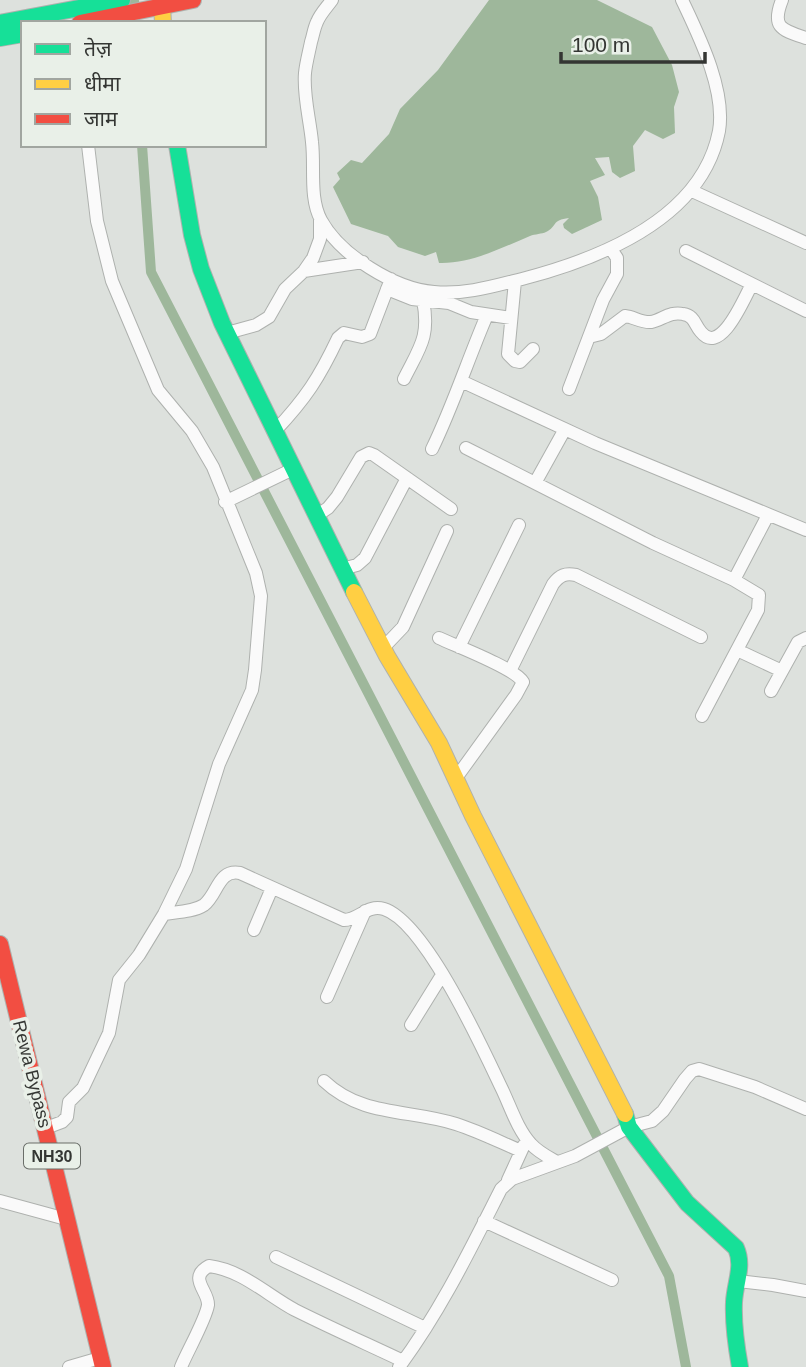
<svg xmlns="http://www.w3.org/2000/svg" width="806" height="1367" viewBox="0 0 806 1367" font-family="Arial,'Noto Sans Devanagari',sans-serif">
<style>
.water{fill:#9eb79b}
.lines{fill:none;stroke-linecap:round;stroke-linejoin:round}
.canal{stroke:#9eb79b;stroke-width:10}
.street-casing{stroke:#aeb1ae;stroke-width:14}
.fast-casing{stroke:#aeb1ae;stroke-width:18}
.slow-casing{stroke:#aeb1ae;stroke-width:18}
.jam-casing{stroke:#aeb1ae;stroke-width:18}
.street{stroke:#fafafa;stroke-width:12}
.fast{stroke:#16e098;stroke-width:16}
.slow{stroke:#ffcf43;stroke-width:16}
.jam{stroke:#f24e42;stroke-width:16}
.labels{text-anchor:middle;dominant-baseline:central;stroke-width:7;stroke-linejoin:round;paint-order:stroke}
.shield{fill:#e9f0e8;stroke:#6a6e69;stroke-width:2}
.shield-label{font-size:16px;font-weight:bold;fill:#343633}
.street-label{font-size:18px;fill:#343633;stroke:#e9f0e8}
</style>
<rect width="100%" height="100%" fill="#dde1dd"/>
<!-- water -->
<path class="water" d="M489,0H597L652,27L672,65L679,92L674,107L675,133L663,139L645,130L633,146L635,171L620,178L612,172L609,157L595,158L605,175L590,181L598,197L602,220L572,234L564,228L563,224L569,218C551,220 558,226 546,232C542,234 535,234 530,236C501,248 470,264 439,263L436,252L425,256L398,247L388,236L351,224L333,187L340,179L337,173L351,160L362,163L389,134L400,109L438,70Z"/>
<g class="lines">
<!-- canal -->
<path class="canal" d="M134,0L135,23
M142,145L151,272L669,1276L686,1367"/>
<defs>
<path id="street" d="M332,0C327,7 320,14 317,22C314,28 313,36 311,42C309,52 306,63 305,73C303,95 310,120 312,142C315,167 309,198 321,220C340,255 395,289 434,292C464,295 494,286 522,279C599,259 702,219 719,131C726,90 699,36 682,0
M782,0C771,28 782,30 806,38
M692,191L806,243
M686,251L806,311
M304,271L363,262
M515,281L508,354L515,361L520,362L533,349
M387,289L412,299L449,303L471,312L511,318
M227,333L256,325L269,317L285,289L304,271L313,258L320,239V218
M589,337L601,334L625,316C634,317 642,323 651,322C662,320 670,311 683,314C695,316 694,324 701,332C721,357 745,296 752,284
M404,379C420,347 430,337 423,300
M461,381L595,443L806,530
M569,389L603,300L617,274V258L611,249
M275,431C306,398 319,378 338,338L344,333L362,337L370,334L391,279
M466,448L653,543L734,580L759,595L758,610L702,716
M432,449C453,406 468,359 487,315
M535,483L565,429
M225,502L293,469
M316,516L328,508L337,497L361,457L369,453L374,455L451,509
M342,569L357,565L365,558L407,478
M734,580L768,515
M439,638C456,646 515,668 523,682L516,695L456,778
M459,647L519,525
M383,648L403,627L447,531
M737,650L782,671
M510,671L553,584C560,575 565,573 576,575L701,637
M771,691L798,642L806,638
M164,914C177,912 193,912 204,905C218,894 218,869 240,873L344,920C359,920 367,904 384,909C425,922 482,1047 501,1087C510,1105 517,1129 531,1144C538,1152 548,1157 557,1162
M254,930L272,888
M327,997L365,911
M411,1025L442,975
M324,1081C362,1117 409,1109 456,1124C478,1131 500,1142 521,1151
M46,1128L62,1122L67,1117L69,1102L83,1088L109,1033L119,980L139,955L164,914L186,869L219,764L252,690L255,670L261,596L256,573L213,467L192,431L158,390L112,281L97,221L88,145
M508,1180L524,1145
M0,1201L66,1219
M484,1221L612,1280
M276,1257L425,1328
M738,1281L773,1285L806,1291
M69,1367L100,1358
M181,1367C187,1352 206,1319 208,1305C209,1291 187,1278 209,1266C242,1270 267,1295 295,1310C331,1328 367,1344 403,1361
M399,1367C440,1312 470,1250 501,1189L512,1179L575,1156L629,1127L652,1121L663,1111L685,1079L692,1071L699,1069L755,1087L806,1109"/>
<path id="fast" d="M0,23L122,0
M0,38L23,34
M177,145L192,235L201,269L222,323L354,592
M625,1114L629,1127L687,1203L736,1248C744,1266 735,1283 734,1302C733,1324 736,1345 740,1367"/>
<path id="slow" d="M162,5L163,23
M354,592L387,656L439,743L473,816L625,1114"/>
<path id="jam" d="M80,23L193,0
M0,944L103,1367"/>
</defs>
<!-- street casing -->
<use href="#street" class="street-casing"/>
<!-- fast casing -->
<use href="#fast" class="fast-casing"/>
<!-- slow casing -->
<use href="#slow" class="slow-casing"/>
<!-- jam casing -->
<use href="#jam" class="jam-casing"/>
<!-- street -->
<use href="#street" class="street"/>
<!-- fast -->
<use href="#fast" class="fast"/>
<!-- slow -->
<use href="#slow" class="slow"/>
<!-- jam -->
<use href="#jam" class="jam"/>
</g>
<g class="labels">
<!-- shield labels -->
<rect class="shield" x="24" y="1143.5" width="56" height="25" rx="5"/>
<g class="shield-label">
<text x="52" y="1156">NH30</text>
</g>
<!-- street labels -->
<g class="street-label">
<text transform="translate(32 1074) rotate(76)">Rewa Bypass</text>
</g>
</g>
<!-- legend -->
<rect x="21" y="21" width="245" height="126" fill="#e9f0e8" stroke="#a1a6a0" stroke-width="2"/>
<rect x="35" y="44" width="35" height="10" fill="#16e098" stroke="#a1a6a0" stroke-width="2"/>
<text x="84" y="56" font-size="21" fill="#343633">तेज़</text>
<rect x="35" y="79" width="35" height="10" fill="#ffcf43" stroke="#a1a6a0" stroke-width="2"/>
<text x="84" y="91" font-size="21" fill="#343633">धीमा</text>
<rect x="35" y="114" width="35" height="10" fill="#f24e42" stroke="#a1a6a0" stroke-width="2"/>
<text x="84" y="126" font-size="21" fill="#343633">जाम</text>
<!-- scale -->
<path d="M561 52v10h144v-10" fill="none" stroke="#343633" stroke-width="3.5"/>
<text x="572" y="52" font-size="21" fill="#343633" stroke="#e9f0e8" stroke-width="5" paint-order="stroke">100 m</text>
</svg>
